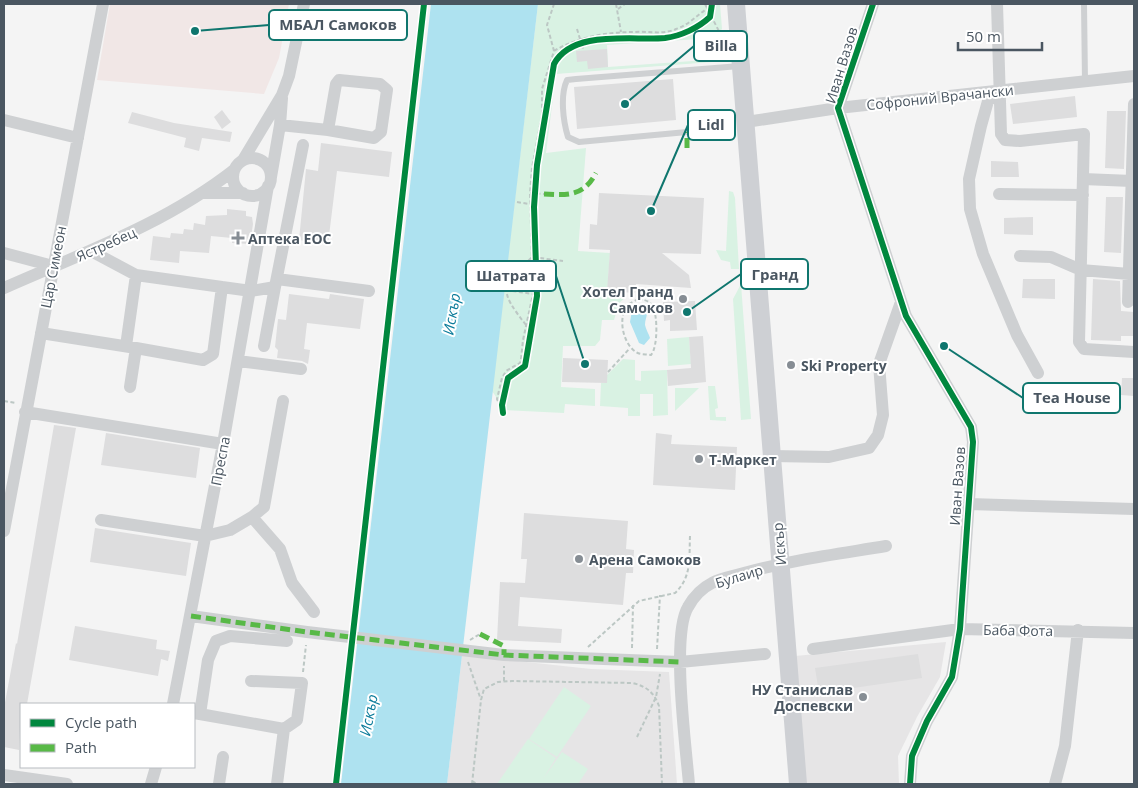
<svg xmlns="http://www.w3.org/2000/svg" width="1138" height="788" viewBox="0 0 1138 788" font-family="'Open Sans',sans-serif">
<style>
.education{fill:#e6e5e6}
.medical{fill:#f1e7e6}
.green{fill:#d9f2e3}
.water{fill:#aee2f0}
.building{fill:#ddddde}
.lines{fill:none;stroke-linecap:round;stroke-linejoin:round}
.path{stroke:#bcc7c4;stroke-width:2;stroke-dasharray:4 2.5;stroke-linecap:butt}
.lane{stroke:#ced0d2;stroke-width:6}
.street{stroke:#ced0d2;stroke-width:12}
.secondary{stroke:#ced0d4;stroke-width:18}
.quiet{stroke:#58b947;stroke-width:5;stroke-dasharray:10 5;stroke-linecap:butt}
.cycleway-casing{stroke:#fff;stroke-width:9}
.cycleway{stroke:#00873e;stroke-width:6}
.poi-dot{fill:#868d94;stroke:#fff;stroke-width:2}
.labels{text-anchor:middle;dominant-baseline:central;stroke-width:4;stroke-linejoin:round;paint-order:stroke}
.street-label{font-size:14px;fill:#4a5661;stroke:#fff}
.poi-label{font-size:14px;font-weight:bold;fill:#4a5661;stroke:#fff;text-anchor:start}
.water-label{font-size:15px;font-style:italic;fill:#0c7c9b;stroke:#fff}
.leader{fill:none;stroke:#0f766e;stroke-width:2}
.callout-dot{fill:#0f766e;stroke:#fff;stroke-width:2}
.callout{fill:#fff;stroke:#0f766e;stroke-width:2}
.callout-label{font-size:15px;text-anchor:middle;font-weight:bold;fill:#4a5661}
</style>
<rect width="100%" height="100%" fill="#f4f4f4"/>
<!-- education -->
<path class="education" d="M946,642L940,677L917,717L898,756L899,784H804L795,656Z
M462,655L591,669L669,672L677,784H447Z"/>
<!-- medical -->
<path class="medical" d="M110,4H289L279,58L264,94L97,80Z"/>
<!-- green -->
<path class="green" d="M538,4H720L722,29L714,38L607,45L608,67L721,59V50H724L725,61L556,74L546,153L586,148L578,251L610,253L607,295L626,297L619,303L614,320H602L600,340L595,346H563L561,387L595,389V406L565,404L564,413L505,410L492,391Z
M729,191L733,192L735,198L739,269H731L730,262L721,260L716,250L726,251Z
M741,284L751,419L741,420L733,299Z
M689,337L691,364L668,366L667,339Z
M623,359L635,360V380L641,381V371L667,370L668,415L653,416V394H640V416H628V408L600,406L601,383H607V375Z
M708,386H715L718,408L715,409L716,417H726V421L710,420Z
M675,388H699L675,411Z
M564,687L591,706L557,757L529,739Z
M528,739L556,758L543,779L562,752L588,769L578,784H497Z"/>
<!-- water -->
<path class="water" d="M431,4H538L447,784H341Z
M642,306C651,313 645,316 645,325C646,330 649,334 650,338L644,345L639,343L630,322L632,310Z"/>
<!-- building -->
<path class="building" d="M607,49L608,67L588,69L587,61L577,62L576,51Z
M673,79L676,120L577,129L574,87Z
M1075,96L1077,117L1013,124L1010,104Z
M222,110L231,122L222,129L214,117Z
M1107,111H1126L1124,169L1105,168Z
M132,112L174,123L232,132L230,142L202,138L199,151L184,147L186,138L128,123Z
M321,143L392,152L389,177L337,171L328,244L299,240L306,169L318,171Z
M991,161L1018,162L1019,177H991Z
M599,193L704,198L701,254L662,253L689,275L691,288L636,284L635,293L607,291L610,250L589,249L590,224L597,225Z
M1106,197H1123L1121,253L1104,252Z
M227,209L246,211V216L252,217L253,224L250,244L232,243V238L211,236L209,253L180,251L179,263L150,260L153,236L170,238L171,233L183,234L184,229L193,230L194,223L205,225L206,216L227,215Z
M1033,217V235L1004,234V218Z
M1023,279H1055V299L1022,298Z
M1093,279L1120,281L1121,311L1134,312V336H1121V341L1091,340Z
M289,294L329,299L330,294L364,299L360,329L307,323L304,349L310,350L308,364L302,361L277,358L278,350L275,347L278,319L286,320Z
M695,301L697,330L670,331V320L664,321L663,302Z
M703,336L706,382L668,386L667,370L691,368L689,337Z
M563,358L608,360L607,383L562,382Z
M1122,378H1134V396L1121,395Z
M54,425L76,428L27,704H21L19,750L4,747V708L16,643L17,644Z
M106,433L200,448L196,478L101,465Z
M656,433L672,435L671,444L737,447L735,490L653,485Z
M524,513L628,521L626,549L634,550L633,573H626L623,605L520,597L518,626L562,629L561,643L497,640L500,582L525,583L527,559H521Z
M95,528L191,543L186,576L90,562Z
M75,626L157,640L156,649L170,651L168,661L161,659L158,676L69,660Z
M918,654L922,678L819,693L815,668Z"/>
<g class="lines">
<!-- path -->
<path class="path" d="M616,4L621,32
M705,4L724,41
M618,9L625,4
M577,29L580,39
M582,38L583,51
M554,51C577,37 607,32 634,32C649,31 663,35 676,29C689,25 697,15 708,8
M530,193L544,194
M517,202L529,204
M506,290L533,294
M638,299C644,300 648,300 652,305C658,314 658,347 651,355C646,354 640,355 636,352C623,344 617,317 628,305C630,303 635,301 638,299Z
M526,325C498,289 501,288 532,257L563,261
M608,372L630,348
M4,401L16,403
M503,413L497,399L502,378L506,371L520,363L521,359L523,340L533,294L530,193L532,168L542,115V89L554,51L547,25L554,4
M470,640L480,634
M588,647L639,601L675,593C692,577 689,558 690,536
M632,648L633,605
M657,649L660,595
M468,662L481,700
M303,672L306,645
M504,681V666
M637,737L656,697L660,674
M472,781L477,784
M472,784L481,700L484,689L498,682L512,681L632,683C646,686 654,692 659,706L662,784"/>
<!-- lane -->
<path class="lane" d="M1084,4L1085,82
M687,132L579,142L568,137C563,121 560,95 567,80L576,79L740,66"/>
<!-- street -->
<path class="street" d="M873,4L838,108L906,316L971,427L973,442L960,629L952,677L927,721L912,756L910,784
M997,4L1001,134L1005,140L1020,141L1084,134L1079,342L1084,349L1134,352
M1000,91L988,101L981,126L969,179L970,209L983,254L1017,335L1038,373
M4,120L78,138
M746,122L838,108L1134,76
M280,125L328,130L374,138L381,132L387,90L380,84L339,80L336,84L328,130
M233 177a19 19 0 1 1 38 0a19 19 0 1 1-38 0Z
M243,160L282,95L289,76L304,4
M271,177L280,125L282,98
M1083,179L1132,181
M205,193H243
M999,194L1083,195
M91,251L136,275L222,287
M4,253L53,266
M1020,256L1051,257L1081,270L1129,274
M277,279L369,291
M4,288C83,253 165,224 234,170
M1128,302L1134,104
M41,333L136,348L130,387
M126,346L136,275
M264,346L275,287
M136,348L203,360L213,354L222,287L251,291L275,287L303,145
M238,361L301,369
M25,412L223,444
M772,456L829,457L869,448L878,435L883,415L879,364L901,302
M969,504L1134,509
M252,517L280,549L292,583L314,612
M101,520L205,536L230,530L252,517L264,507L283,401
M4,531L103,4
M191,616L307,632L504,655L680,662L765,654
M813,649L960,629L1134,633
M173,704L223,444L268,186
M194,713L284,729L297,720L302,683L251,681
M200,714L208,660L216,641L230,636L287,641
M4,775L67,784
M151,784L156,767
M219,784L223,757
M277,784L284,729
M689,784C686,748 671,635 688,607C693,598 702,588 712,583C721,578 734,576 744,573C791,560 838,554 886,546
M1055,784L1065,746L1078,630"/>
<!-- secondary -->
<path class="secondary" d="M736,4L798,784"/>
<!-- quiet -->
<path class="quiet" d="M687,148V132
M544,194C568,195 583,197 596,173
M191,616L307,632L504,655L680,662
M480,634L504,646V655"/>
<defs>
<path id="cycleway" d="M873,4L838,108L906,316L971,427L973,442L960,629L952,677L927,721L912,756L910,784
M503,413L502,405L508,378L525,366L537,296L534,207L537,165L554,64C573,29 633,41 665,38C681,36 698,28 710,17L712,4
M336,784L424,4"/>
</defs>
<!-- cycleway casing -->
<use href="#cycleway" class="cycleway-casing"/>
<!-- cycleway -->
<use href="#cycleway" class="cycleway"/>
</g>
<!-- markers -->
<g class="poi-dot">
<path d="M235.5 230.5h5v5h5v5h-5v5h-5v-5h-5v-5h5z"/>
<circle cx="683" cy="299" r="5"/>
<circle cx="791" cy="365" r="5"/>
<circle cx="699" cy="459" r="5"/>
<circle cx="579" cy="559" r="5"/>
<circle cx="863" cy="697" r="5"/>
</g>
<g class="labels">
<!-- street labels -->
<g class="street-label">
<text transform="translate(841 65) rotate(-73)">Иван Вазов</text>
<text transform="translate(940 97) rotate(-6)">Софроний Врачански</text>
<text transform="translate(106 244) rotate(-24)">Ястребец</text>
<text transform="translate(53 267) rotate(-79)">Цар Симеон</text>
<text transform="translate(220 461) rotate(-79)">Преспа</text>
<text transform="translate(957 486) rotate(-86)">Иван Вазов</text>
<text transform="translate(779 544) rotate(-95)">Искър</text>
<text transform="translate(739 576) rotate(-17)">Булаир</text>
<text transform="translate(1018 630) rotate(1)">Баба Фота</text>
</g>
<!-- poi labels -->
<g class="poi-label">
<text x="248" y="238">Аптека ЕОС</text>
<text x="673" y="291" text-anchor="end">Хотел Гранд<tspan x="673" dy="16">Самоков</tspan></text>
<text x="801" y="365">Ski Property</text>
<text x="709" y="459">Т-Маркет</text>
<text x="589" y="559">Арена Самоков</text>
<text x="853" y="689" text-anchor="end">НУ Станислав<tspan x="853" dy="16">Доспевски</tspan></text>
</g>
<!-- water labels -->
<g class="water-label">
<text transform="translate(451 314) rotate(-80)">Искър</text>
<text transform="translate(368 715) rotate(-79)">Искър</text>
</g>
</g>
<!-- callouts -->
<path class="leader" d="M195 31L269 25M625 104L694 46M651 211L688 125M687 312L741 274M585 364L556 276M944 346L1023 398"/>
<g class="callout-dot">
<circle cx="195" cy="31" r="5"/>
<circle cx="625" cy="104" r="5"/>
<circle cx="651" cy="211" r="5"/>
<circle cx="687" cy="312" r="5"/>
<circle cx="585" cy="364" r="5"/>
<circle cx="944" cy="346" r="5"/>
</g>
<g class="callout">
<rect x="269" y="10" width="138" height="30" rx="5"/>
<rect x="694" y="31" width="53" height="30" rx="5"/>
<rect x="688" y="110" width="47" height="30" rx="5"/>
<rect x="741" y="259" width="67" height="30" rx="5"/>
<rect x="466" y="261" width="90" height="30" rx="5"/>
<rect x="1023" y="383" width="97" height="30" rx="5"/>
</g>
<g class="callout-label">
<text x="338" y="30">МБАЛ Самоков</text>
<text x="721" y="51">Billa</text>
<text x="711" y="130">Lidl</text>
<text x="775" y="280">Гранд</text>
<text x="511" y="281">Шатрата</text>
<text x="1072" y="403">Tea House</text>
</g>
<!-- border -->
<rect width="1138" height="788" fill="none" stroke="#4a5661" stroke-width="10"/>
<!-- legend -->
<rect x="20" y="703" width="175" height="65" fill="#ffffff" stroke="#b7bbc0"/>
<rect x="30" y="719" width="25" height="8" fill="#00873e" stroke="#b7bbc0"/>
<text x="65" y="728" font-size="15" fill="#4a5661">Cycle path</text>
<rect x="30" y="744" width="25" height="8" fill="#58b947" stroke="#b7bbc0"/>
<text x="65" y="753" font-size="15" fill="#4a5661">Path</text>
<!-- scale -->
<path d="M958 42v8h84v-8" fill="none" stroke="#4a5661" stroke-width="2.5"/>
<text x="966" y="42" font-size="15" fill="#4a5661" stroke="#ffffff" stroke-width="4" paint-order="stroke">50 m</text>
</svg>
